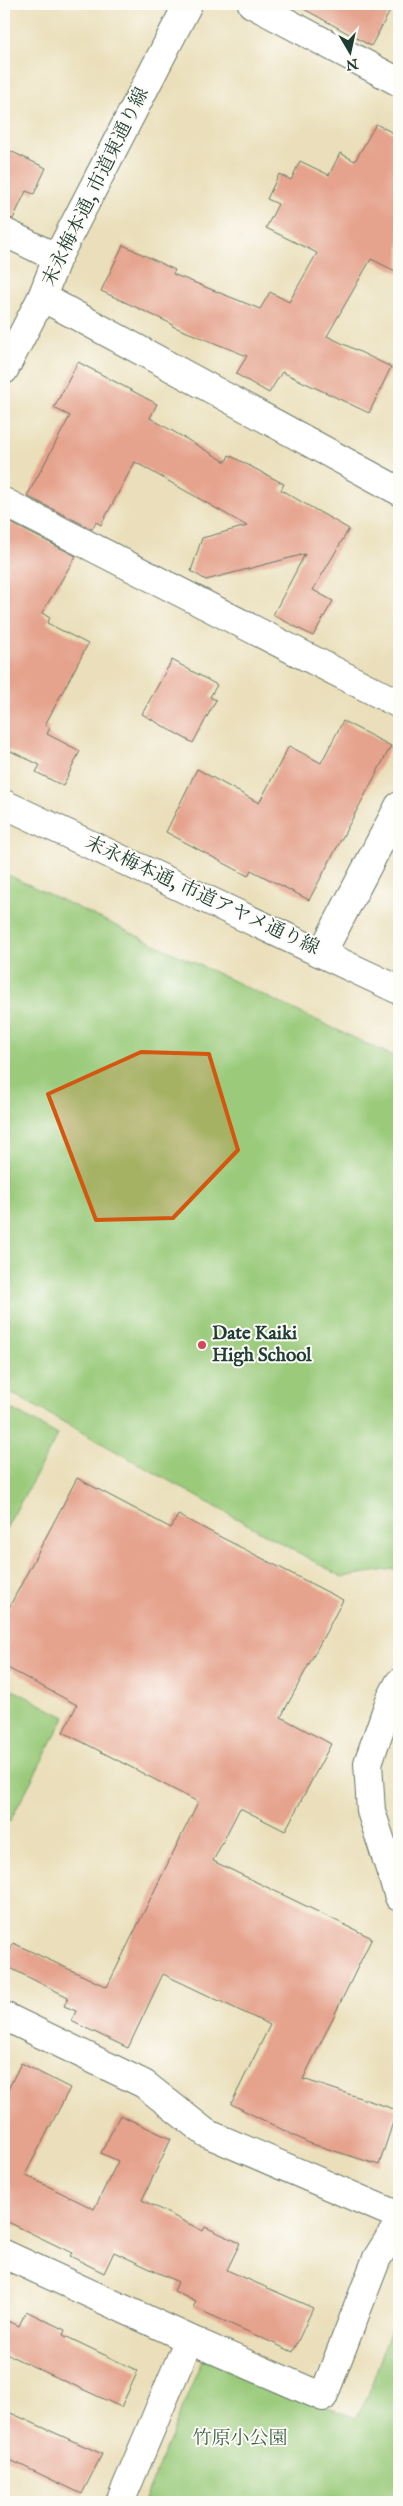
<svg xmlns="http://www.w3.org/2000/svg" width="403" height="2506" viewBox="0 0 403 2506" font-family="'IM FELL English','Noto Serif JP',serif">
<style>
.green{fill:#9aca7a;stroke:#5c8457}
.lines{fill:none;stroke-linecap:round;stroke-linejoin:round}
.stream{stroke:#58c5d0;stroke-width:10}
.building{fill:#e5a28c}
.minor-casing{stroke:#667663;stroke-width:30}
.tertiary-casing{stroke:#667663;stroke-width:30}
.minor{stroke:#fff;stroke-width:28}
.tertiary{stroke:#fff;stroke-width:28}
.marked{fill:#d45610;fill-opacity:0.2;stroke:#d45610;stroke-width:4;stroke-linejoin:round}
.poi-dot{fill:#d1495b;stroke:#fdfcf7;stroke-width:2}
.labels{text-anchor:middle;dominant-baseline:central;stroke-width:4;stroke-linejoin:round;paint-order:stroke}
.street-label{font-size:19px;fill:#1f3d34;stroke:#fdfcf7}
.poi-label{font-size:19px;font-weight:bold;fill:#1f3d34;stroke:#fdfcf7;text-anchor:start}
.park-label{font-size:19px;fill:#3e6046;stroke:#fdfcf7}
</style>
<rect width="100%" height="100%" fill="#fdfcf7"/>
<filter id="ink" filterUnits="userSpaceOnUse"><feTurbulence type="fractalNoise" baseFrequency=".02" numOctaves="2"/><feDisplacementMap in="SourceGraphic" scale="10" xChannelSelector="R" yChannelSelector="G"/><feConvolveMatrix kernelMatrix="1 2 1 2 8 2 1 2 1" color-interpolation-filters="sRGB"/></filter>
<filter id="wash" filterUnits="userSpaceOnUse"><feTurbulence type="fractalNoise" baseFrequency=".0096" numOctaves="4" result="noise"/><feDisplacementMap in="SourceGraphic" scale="20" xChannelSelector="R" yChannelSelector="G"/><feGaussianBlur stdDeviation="1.12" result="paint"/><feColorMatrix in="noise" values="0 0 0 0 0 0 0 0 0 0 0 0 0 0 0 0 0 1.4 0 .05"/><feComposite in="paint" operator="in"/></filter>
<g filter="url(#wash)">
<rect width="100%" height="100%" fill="#eadfba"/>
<!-- green -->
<path class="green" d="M4,873L399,1059V1568L342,1577L4,1389Z
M4,1405L58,1435L4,1532Z
M4,1685L65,1717L10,1821L4,1818Z
M399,2306V2502H144L203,2357L356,2418L368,2395Z"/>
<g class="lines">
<!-- stream -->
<path class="stream" d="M397,2502L399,2496"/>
</g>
<g id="blocks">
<!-- building -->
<path class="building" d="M295,4H394L371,46Z
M376,124L399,136V273L371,259L327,336L391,367L369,413L282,372L269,393L236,374L247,356L172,326V324L101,291L123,245L175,270L173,274L260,309L270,292L289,302L317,253L266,228L278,204L267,199L279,174L291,180L300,161L329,175L340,153L355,161Z
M4,148L46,168L34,194L26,191L13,219L4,216Z
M78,362L157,404L150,418L226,462L229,455L284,484L281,490L349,529L313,590L333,601L313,636L273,615L305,554L206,580L191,571L202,538L247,526L135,462L101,525L96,522L92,529L27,496L70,416L54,408Z
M11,523L76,556L42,613L50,618L47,623L88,644L45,725L50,728L47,734L80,751L63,786L36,772L40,765L4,748V536Z
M172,660L217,685L210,697L216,700L193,743L142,714Z
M343,721L391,746L309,900L251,870L248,876L166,832L197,769L259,803L289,746L321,763Z
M77,1478L171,1528L178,1515L343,1600L281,1717L331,1744L285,1831L240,1808L213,1861L372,1938L303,2079L397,2110L379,2165L309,2143L231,2104L270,2025L163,1974L128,2048L71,2021L76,2011L64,2006L68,1997L4,1965L13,1943L107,1987L198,1802L63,1732L77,1705L4,1666V1617Z
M21,2063L70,2088L25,2175L94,2209L118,2161L101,2153L120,2115L171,2139L142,2200L203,2231L205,2227L240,2243L227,2270L313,2308L293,2352L193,2307L196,2302L174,2291L178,2282L114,2252L104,2273L70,2256L72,2253L4,2220V2098Z
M26,2311L65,2330L63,2335L138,2371L121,2407L4,2353V2319L19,2326Z
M4,2410L102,2454L82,2494L4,2457Z"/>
</g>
</g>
<g filter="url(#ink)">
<use href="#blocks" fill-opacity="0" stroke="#667663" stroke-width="1"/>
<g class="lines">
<defs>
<path id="minor" d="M252,4L399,82
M4,232L57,258
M42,297L399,491
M4,502L399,704
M399,1683L390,1700L368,1763L371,1811L399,1897
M4,2016L144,2084L206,2133L399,2216
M4,2254L189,2339L323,2397L377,2258L399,2223
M120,2502L189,2339"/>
<path id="tertiary" d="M4,370L42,297L57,258L188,4
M4,804L399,990
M322,953L399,806"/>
</defs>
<!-- minor casing -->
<use href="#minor" class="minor-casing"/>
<!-- tertiary casing -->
<use href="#tertiary" class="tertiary-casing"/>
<!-- minor -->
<use href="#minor" class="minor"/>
<!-- tertiary -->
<use href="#tertiary" class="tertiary"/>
</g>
</g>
<!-- marked area -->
<path class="marked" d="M141,1052L209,1054L238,1150L173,1218L96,1220L48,1094Z"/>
<!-- markers -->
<circle class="poi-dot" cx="202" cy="1345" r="5"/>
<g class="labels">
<!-- street labels -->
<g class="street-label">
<text transform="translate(96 187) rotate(-64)">末永梅本通, 市道東通り線</text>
<text transform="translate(202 896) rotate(25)">末永梅本通, 市道アヤメ通り線</text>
</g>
<!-- poi labels -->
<g class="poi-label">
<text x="212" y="1334">Date Kaiki<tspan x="212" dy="22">High School</tspan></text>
</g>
<!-- park labels -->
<g class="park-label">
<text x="240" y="2439">竹原小公園</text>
</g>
</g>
<!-- margin -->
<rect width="403" height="2506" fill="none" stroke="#fdfcf7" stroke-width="20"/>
<!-- north arrow -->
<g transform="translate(350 52) rotate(171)" stroke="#fdfcf7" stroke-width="4" paint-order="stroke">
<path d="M0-4L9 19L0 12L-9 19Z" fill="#1f3d34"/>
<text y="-8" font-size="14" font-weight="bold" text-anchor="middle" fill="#1f3d34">N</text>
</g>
</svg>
